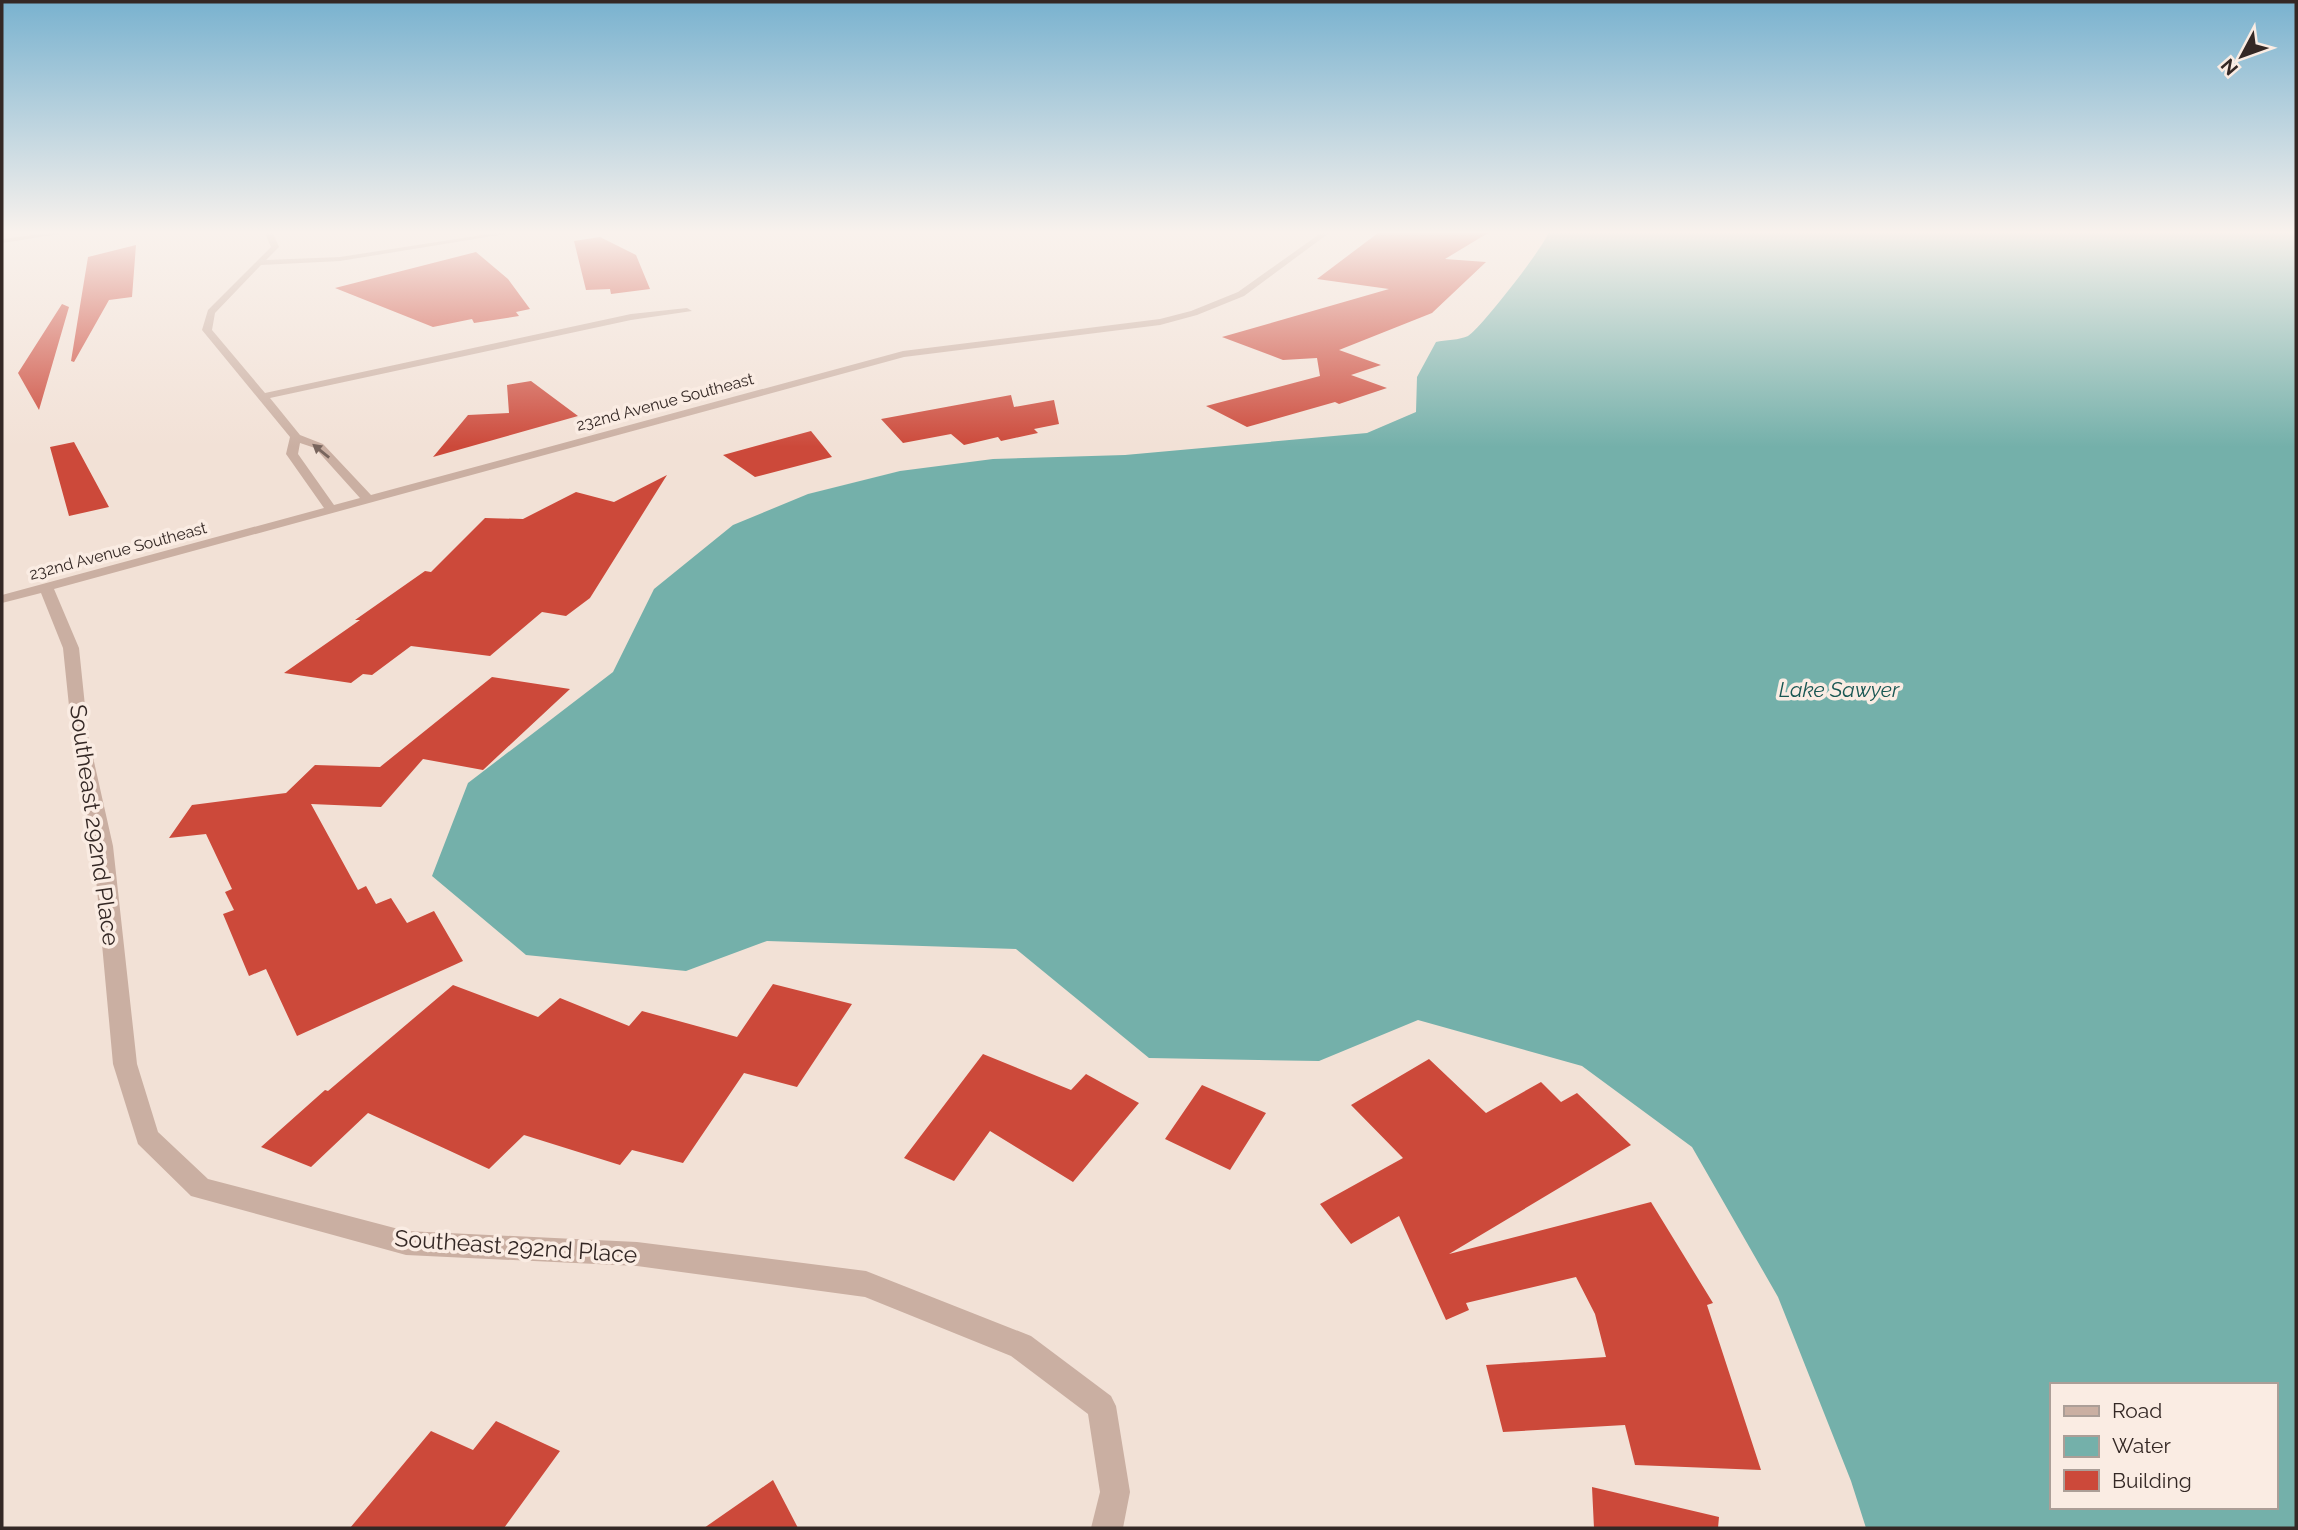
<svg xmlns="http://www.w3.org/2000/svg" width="2298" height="1530" viewBox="0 0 2298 1530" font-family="Raleway,sans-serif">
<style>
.water{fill:#74b0aa;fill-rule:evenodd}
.building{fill:#cc493a}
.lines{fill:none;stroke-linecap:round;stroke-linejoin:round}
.street{fill:#caafa2;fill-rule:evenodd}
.oneway{fill:#78655d}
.labels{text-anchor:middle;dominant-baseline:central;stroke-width:7;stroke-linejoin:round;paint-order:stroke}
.far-street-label{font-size:16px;fill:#342825;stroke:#faece3}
.water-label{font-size:21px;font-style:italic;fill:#195753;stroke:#faece3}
.near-street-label{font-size:23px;fill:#342825;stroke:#faece3}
</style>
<rect width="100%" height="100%" fill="#f2e1d6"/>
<!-- water -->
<path class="water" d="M1548,233H2296V1528H1866L1851,1481L1778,1297L1692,1147L1582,1066L1418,1020L1319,1061L1149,1058L1016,949L767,941L686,971L526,955L432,876L468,783L613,672L654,589L733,525L808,494L900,471L993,459L1125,455L1367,433L1416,412L1417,377L1436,342C1445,340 1460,340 1468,336C1480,329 1545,246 1548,233ZM2051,1385H2275V1507H2051Z"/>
<!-- building -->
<path class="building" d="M1378,233H1488L1445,259L1486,262L1432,313L1339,350L1381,365L1351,375L1387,388L1339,404L1335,402L1247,427L1206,406L1320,376L1317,358L1283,360L1222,337L1389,289L1317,279Z
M600,237L636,255L650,289L611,294L610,289L586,290L574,241Z
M136,245L132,297L109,300L74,362L71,361L88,257Z
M476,252L508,279L530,309L516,312L519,316L474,323L472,319L433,327L335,288Z
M62,304L69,307L39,410L18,373Z
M531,381L578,416L433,457L468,415L509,413L507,385Z
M1011,395L1014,407L1054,400L1059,424L1034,429L1038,433L1001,441L998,437L964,445L951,434L903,443L881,419Z
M811,431L832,457L755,477L723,455Z
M74,442L109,507L69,516L50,447Z
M667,475L590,598L566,616L542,612L490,656L411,646L372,675L363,674L351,683L284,673L360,620H355L425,571L431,572L485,518L523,519L576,492L614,502Z
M492,677L570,689L483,770L423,759L381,807L311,804L358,890L366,886L376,904L391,898L407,923L434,911L463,961L297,1036L266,969L249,976L223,914L234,910L225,892L232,889L206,834L169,838L192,805L286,793L315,765L380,767Z
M773,984L852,1004L797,1087L744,1073L683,1163L632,1150L620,1165L524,1135L489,1169L368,1113L311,1167L261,1147L325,1090L328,1091L453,985L538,1017L560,998L629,1026L642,1011L737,1037Z
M983,1054L1071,1090L1086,1074L1139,1103L1073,1182L990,1131L954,1181L904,1158Z
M1429,1059L1486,1113L1541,1082L1561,1102L1577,1093L1631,1145L1449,1254L1651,1202L1713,1303L1707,1305L1761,1470L1635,1465L1625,1425L1503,1432L1486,1365L1606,1357L1595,1314L1576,1277L1466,1303L1469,1310L1446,1320L1399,1216L1351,1244L1320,1204L1403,1158L1351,1105Z
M1202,1085L1266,1113L1230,1170L1165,1139Z
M496,1421L560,1451L504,1528H350L431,1431L473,1450Z
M773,1480L798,1528H704Z
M1592,1487L1719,1517L1718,1528H1594Z"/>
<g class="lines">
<!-- street -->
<path class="street" d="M48,233H66L2,243V239Z
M265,233H273L279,247L266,260L340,257L495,233H511L340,261L261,265L215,313L212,330L265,393L631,314L687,308L692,311L631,320L270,398L300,435L323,444L371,495L903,351L1160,319L1191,311L1238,292L1321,233H1329L1244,296L1197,315L1160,325L904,357L54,589L79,648L88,735L113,846L137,1064L158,1132L208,1179L406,1231L637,1242L866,1271L1031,1336L1111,1396L1116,1406L1130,1492L1123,1528H1091L1100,1492L1088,1414L1011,1356L865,1297L637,1266L406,1255L191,1196L138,1144L113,1064L93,846L72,735L63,648L41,593L2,603V595L324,508L286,454L290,437L202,330L208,310L271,247ZM300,443L315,448L360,498L334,505L298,454Z"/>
</g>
<!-- one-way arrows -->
<defs><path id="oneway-solid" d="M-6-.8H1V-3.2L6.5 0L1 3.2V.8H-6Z" transform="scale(1.75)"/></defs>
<use class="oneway" href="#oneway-solid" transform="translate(321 451) rotate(-141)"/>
<!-- sky -->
<linearGradient id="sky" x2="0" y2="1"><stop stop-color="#79b2cf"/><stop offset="0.52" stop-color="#f9f2ed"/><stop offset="1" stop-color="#f9f2ed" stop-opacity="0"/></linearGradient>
<rect width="2298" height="447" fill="url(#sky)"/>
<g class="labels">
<!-- far-street labels -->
<g class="far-street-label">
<text transform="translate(665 402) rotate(-15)">232nd Avenue Southeast</text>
<text transform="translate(118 551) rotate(-15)">232nd Avenue Southeast</text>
</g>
<!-- water labels -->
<g class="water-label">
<text x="1839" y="689">Lake Sawyer</text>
</g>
<!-- near-street labels -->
<g class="near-street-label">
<text transform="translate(95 825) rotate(82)">Southeast 292nd Place</text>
<text transform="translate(516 1246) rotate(4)">Southeast 292nd Place</text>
</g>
</g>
<!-- border -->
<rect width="2298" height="1530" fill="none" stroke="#342825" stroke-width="7"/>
<!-- legend -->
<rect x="2050" y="1383" width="228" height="126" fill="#faece3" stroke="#ab9e97" stroke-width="2"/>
<rect x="2064" y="1406" width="35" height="10" fill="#caafa2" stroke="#ab9e97" stroke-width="2"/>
<text x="2112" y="1418" font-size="21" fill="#342825">Road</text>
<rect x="2064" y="1436" width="35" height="21" fill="#74b0aa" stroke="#ab9e97" stroke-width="2"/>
<text x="2112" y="1453" font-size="21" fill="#342825">Water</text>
<rect x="2064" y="1470" width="35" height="21" fill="#cc493a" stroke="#ab9e97" stroke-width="2"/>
<text x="2112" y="1488" font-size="21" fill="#342825">Building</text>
<!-- north arrow -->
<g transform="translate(2242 56) rotate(229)" stroke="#faece3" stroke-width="5" paint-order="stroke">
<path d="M0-5L12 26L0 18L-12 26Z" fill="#342825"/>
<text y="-10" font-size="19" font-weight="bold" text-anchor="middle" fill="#342825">N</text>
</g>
</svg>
